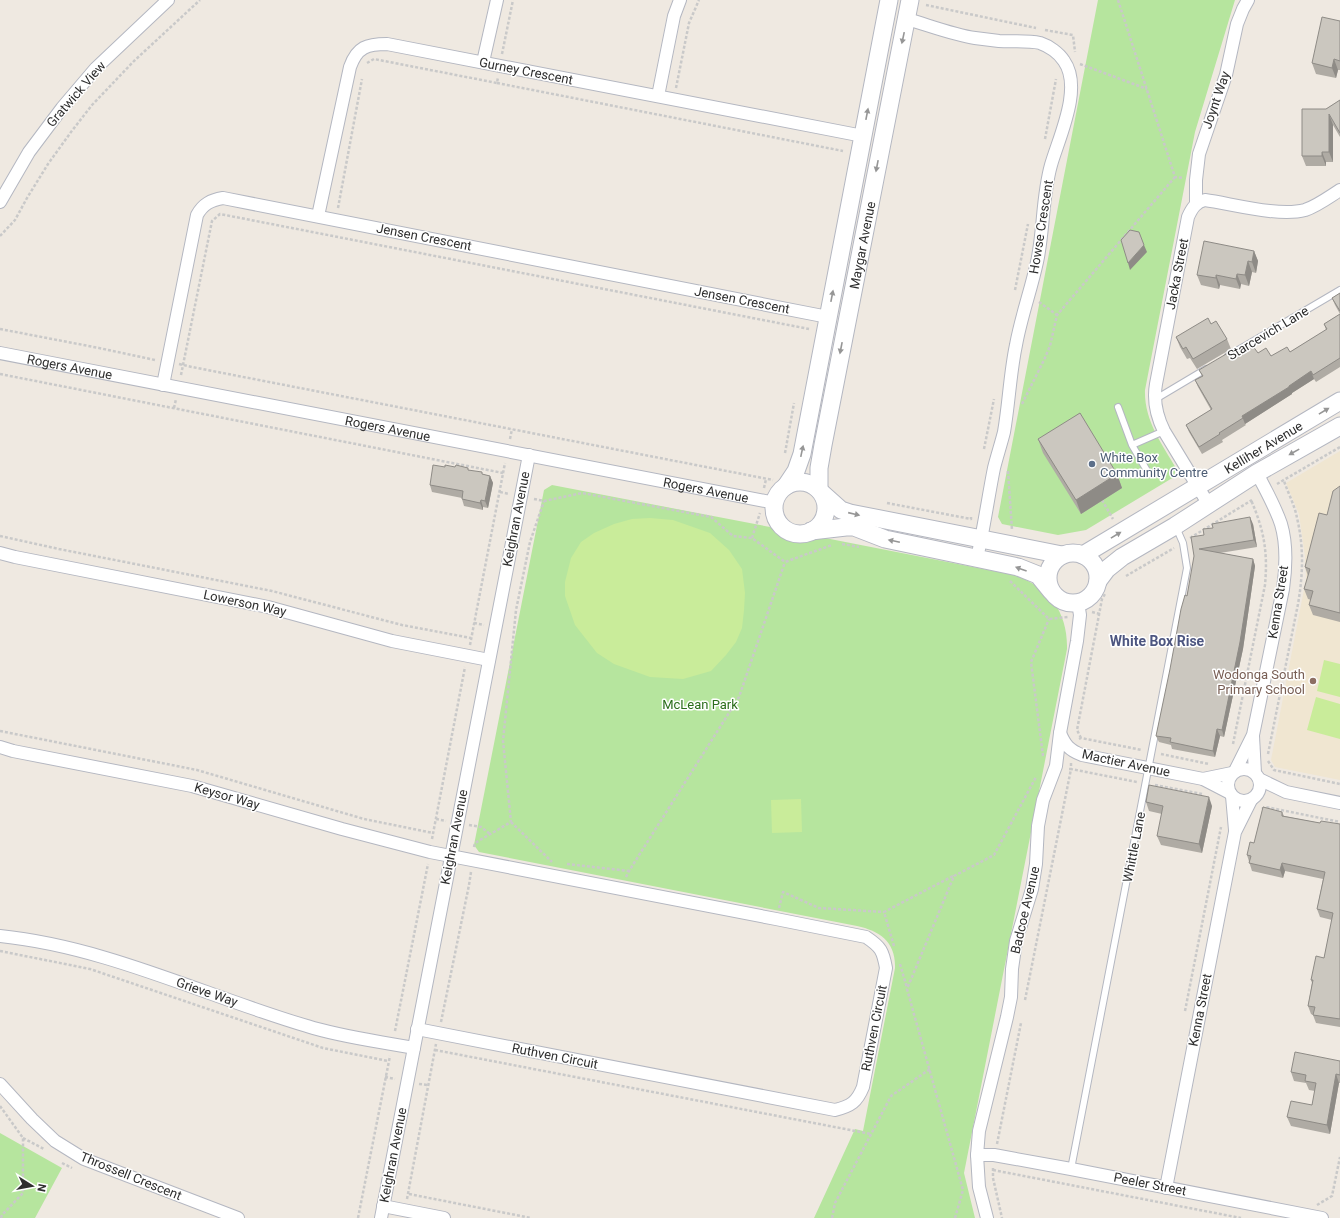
<svg xmlns="http://www.w3.org/2000/svg" width="1340" height="1218" viewBox="0 0 1340 1218" font-family="Roboto,sans-serif">
<style>
.education{fill:#f0e6d1}
.green{fill:#b6e59e}
.pitch{fill:#c9ec9a}
.lines{fill:none;stroke-linecap:round;stroke-linejoin:round}
.lane-casing{stroke:#b4b7c1;stroke-width:8}
.street-casing{stroke:#b4b7c1;stroke-width:14}
.secondary-casing{stroke:#b4b7c1;stroke-width:19}
.path{stroke:#c9c9c9;stroke-width:2.5;stroke-dasharray:3 2;stroke-linecap:butt}
.lane{stroke:#fff;stroke-width:6}
.street{stroke:#fff;stroke-width:12}
.secondary{stroke:#fff;stroke-width:17}
.wall{fill:#afaba4}
.shaded-wall{fill:#8e8b86}
.building{fill:#cbc7bf;stroke:#8e8b86}
.oneway{fill:#969696}
.service-dot{fill:#5c6f8a;stroke:#fff;stroke-width:1.5}
.education-dot{fill:#8d6e63;stroke:#fff;stroke-width:1.5}
.labels{text-anchor:middle;dominant-baseline:central;stroke-width:3;stroke-linejoin:round;paint-order:stroke}
.street-label{font-size:13px;fill:#2e2e2e;stroke:#fff}
.service-label{font-size:13px;fill:#4e5e75;stroke:#fff;text-anchor:start}
.education-label{font-size:13px;fill:#785e54;stroke:#fff;text-anchor:end}
.park-label{font-size:13px;fill:#2c6e1b;stroke:#fff}
.neighbourhood-label{font-size:14px;font-weight:bold;fill:#4d5680;stroke:#fff}
</style>
<rect width="100%" height="100%" fill="#efe9e1"/>
<!-- education -->
<path class="education" d="M1340,451V780L1275,767L1271,760L1306,579L1305,557L1299,514L1286,483Z"/>
<!-- green -->
<path class="green" d="M1098,0H1235L1195,132L1145,390C1144,420 1162,444 1176,468L1174,477L1086,530L1058,535L1002,524L998,517Z
M552,485L770,527C792,541 800,542 825,538L1014,575C1049,587 1068,612 1067,649L964,1173L975,1218H814L855,1129L863,1131L895,968C896,942 880,931 857,926L479,852L474,845L544,490Z
M0,1133L62,1168L35,1218H0Z"/>
<!-- pitch -->
<path class="pitch" d="M650,518L673,520L710,533L729,550L742,569L745,593L744,610L742,628L736,642L726,655L711,671L683,679L650,677L614,664L597,653L575,625L565,596V582L571,558L581,542L594,533L614,524L632,519Z
M1324,660L1340,664V697L1317,691Z
M1316,697L1340,704V739L1307,730Z
M801,799L802,832L772,833L771,800Z"/>
<g class="lines">
<defs>
<path id="lane" d="M1228,356L1340,290
M1154,400L1206,369
M1118,407L1132,445L1164,431
M1132,445L1149,474
M1071,1169L1187,568L1183,543L1176,527"/>
<g id="street">
<path d="M907,19C928,25 954,35 975,38C983,39 991,40 999,41C1012,42 1027,40 1040,43C1049,46 1059,53 1064,61C1083,88 1059,137 1051,165C1042,197 1044,230 1037,262C1031,290 1021,317 1016,345C1010,373 1009,403 1004,432C1001,444 997,456 994,468C988,498 984,528 977,558"/>
<path d="M483,62L497,0"/>
<path d="M658,96L674,16L680,0"/>
<path d="M0,202L29,152L62,108L96,68L168,0"/>
<path d="M1196,203V180L1199,154L1226,75L1237,24L1243,9L1248,0"/>
<path d="M318,216L350,67C357,47 367,44 387,44L863,136"/>
<path id="s1" d="M0,353L775,503"/>
<path d="M163,385L197,215C203,204 211,200 223,198L828,317"/>
<path d="M1209,505L1164,431C1156,415 1153,401 1156,384L1188,217C1192,208 1196,202 1205,200C1233,204 1279,217 1305,210C1317,206 1329,197 1340,190"/>
<path d="M0,553L15,557L268,607L392,641L489,660"/>
<path d="M1060,733C1065,745 1069,750 1082,755L1203,779L1230,793"/>
<path d="M1253,736L1255,773"/>
<path d="M0,747L13,751L192,786L342,829L430,852L776,919L866,937C881,947 883,951 886,968L863,1087C857,1102 851,1106 835,1110L417,1029"/>
<circle cx="1244" cy="785" r="16"/>
<path d="M1235,771L1253,735L1283,589C1286,568 1287,544 1281,524C1275,506 1265,489 1257,473"/>
<path d="M1203,779L1232,773"/>
<path d="M1259,779L1286,792L1340,803"/>
<path d="M1232,796L1235,830"/>
<path d="M0,936C107,947 205,996 307,1026C341,1037 378,1041 414,1048"/>
<path d="M0,1084L32,1119L55,1141L84,1159L238,1218"/>
<path d="M977,1155H994L1071,1169L1322,1218"/>
<path d="M1166,1188L1235,832L1251,800"/>
<path d="M383,1206L444,1218"/>
<path d="M381,1218L529,455"/>
<path d="M987,1218L979,1187L977,1155L979,1131L1007,1017L1011,997L1012,969L1016,941L1032,889L1036,864L1038,826L1043,800L1056,766L1060,733L1077,641L1080,615L1078,603"/>
</g>
<g id="secondary">
<circle cx="800" cy="508" r="26"/>
<path d="M786,486L796,471L802,454L889,0"/>
<path id="s2" d="M819,490V468L823,445L910,0"/>
<path d="M822,493L841,510L850,513L1062,555"/>
<path d="M811,531L846,527H854L885,539L1018,567L1038,575L1051,591"/>
<circle cx="1073" cy="578" r="25"/>
<path id="s3" d="M1083,555L1340,401"/>
<path d="M1098,581L1107,569L1122,557L1175,526L1257,473L1340,426"/>
</g>
</defs>
<!-- lane casing -->
<use href="#lane" class="lane-casing"/>
<!-- street casing -->
<use href="#street" class="street-casing"/>
<!-- secondary casing -->
<use href="#secondary" class="secondary-casing"/>
<!-- path -->
<path class="path" d="M1118,0L1175,177L1184,178
M926,5L1036,28
M1045,30L1073,35L1075,52
M502,54L513,0
M367,63L374,59L497,83L498,77
M1080,64L1147,89
M497,83L843,151
M676,88L689,23L699,0
M1045,139L1056,79
M338,208L362,79
M0,236L15,220L27,198L48,164L71,132L92,105L134,61L200,0
M1015,290L1028,224
M1039,302L1057,315
M0,329L99,348L155,360
M179,364L192,367L773,480
M0,374L503,473
M181,375L212,221L220,214L809,329
M1022,404L1044,360L1050,346L1057,315L1175,177
M174,408L176,399
M510,439L512,429
M984,449L994,399
M785,453L794,403
M1008,471L1012,530
M1277,484L1340,447
M764,488L766,479
M500,492L509,494
M534,499L544,501L582,493L711,517L733,536L752,538L785,562L832,545
M1102,500L1113,519
M887,503L971,519V517
M0,536L59,549L272,591L402,625L471,638
M752,538L760,513
M1190,538L1252,500
M842,544L859,547
M1126,576L1174,548
M1010,581L1049,619L1068,617
M1092,612L1100,614
M474,623L484,625
M470,645L505,463
M0,731L197,770L364,819L433,833
M1081,738L1077,730L1102,599L1105,594
M1079,739L1081,738L1142,750
M1233,744L1265,585C1268,552 1264,530 1251,500
M1161,754L1209,764
M1268,754L1298,604C1303,575 1304,547 1297,518C1295,506 1288,493 1284,481
M1043,756L1031,662L1049,619
M1268,761L1274,770L1340,784
M1071,763V769L1137,782
M1155,785L1202,794
M1262,809L1265,807L1271,808L1340,822
M436,819L446,821
M511,822L552,862
M469,825L481,827L490,834
M432,839L465,667
M474,847L475,843L511,822L503,741L516,610L530,542L544,501
M567,864L629,871
M626,877L629,871L739,697L785,562
M779,908L783,892L819,908L884,912
M894,946L884,912L953,876
M0,951L90,969L323,1048L388,1061
M900,964L907,988
M1025,1000L1071,769H1069
M1185,1011L1221,827
M441,1022L469,885L471,872
M395,1031L428,864
M435,1050L871,1134
M385,1077L395,1079
M419,1084L428,1085
M0,1106L23,1138V1193L2,1215L1,1218
M23,1138L44,1149
M997,1144L1021,1023
M62,1163L72,1168
M993,1168V1178L1002,1218
M993,1170L1241,1218
M409,1194L531,1218
M407,1199L436,1044
M1317,1205L1332,1196L1340,1157
M358,1218L390,1056
M832,1218L835,1203L891,1096L930,1069
M955,1218L963,1190L907,989L954,876L994,855L1036,777"/>
<!-- lane -->
<use href="#lane" class="lane"/>
<!-- street -->
<use href="#street" class="street"/>
<!-- secondary -->
<use href="#secondary" class="secondary"/>
</g>
<!-- wall -->
<path class="wall" d="M1340,21V70H1338L1336,78L1316,74L1312,63Z
M1340,100V137L1333,125V162H1326V166H1306L1302,156L1326,109Z
M1254,251L1258,261L1256,273L1252,272L1249,286L1241,284L1240,289L1220,285L1219,289L1201,285L1197,275Z
M1340,293V314L1335,305L1332,298Z
M1340,314V367L1316,382L1314,379L1292,393V394L1245,424L1246,425L1222,440L1223,442L1202,454L1189,432L1186,425L1211,410L1198,387L1195,380L1202,376L1199,370L1236,355L1258,353L1271,356L1290,352L1326,330L1324,324Z
M1211,324L1227,339L1231,349L1197,369L1190,358L1187,359L1180,347L1176,337Z
M1038,439L1117,474L1122,488L1081,514L1043,453Z
M445,467L469,470L483,475L490,476L493,483L488,508L483,507V510L464,506L462,499V498L432,492L430,485Z
M1340,486V622L1313,615L1309,605L1311,600L1308,599L1304,589L1308,576L1305,567L1327,515Z
M1253,524L1257,547L1220,553L1253,559L1255,566L1243,649L1224,737L1220,736L1215,757L1172,749L1171,745L1159,742L1156,736L1187,596L1204,535Z
M1146,802L1212,806L1202,853L1161,845L1157,836L1162,814L1149,811Z
M1282,812L1284,816L1320,823L1340,824V1027L1316,1023L1313,1015L1311,1014L1308,1006L1312,983L1311,980L1324,958L1332,920L1320,917L1317,909L1323,879L1285,871L1283,878L1252,871L1247,855L1254,843Z
M1340,1061V1083H1339L1330,1134L1291,1126L1287,1117L1312,1105L1315,1091L1309,1090L1306,1083L1294,1081L1291,1072Z"/>
<!-- shaded-wall -->
<path class="shaded-wall" d="M1334,59L1338,70L1336,78L1332,68Z
M1329,114L1333,125V162L1329,152Z
M1322,152L1326,162V166L1322,156Z
M1144,245L1147,252L1130,270L1128,263Z
M1254,251L1258,261L1256,273L1252,262Z
M1248,261L1252,272L1249,286L1245,275Z
M1237,274L1241,284L1240,289L1236,279Z
M1216,275L1220,285L1219,289L1216,278Z
M1311,371L1314,379L1292,393V394L1245,424L1242,416Z
M1117,474L1122,488L1081,514L1076,500Z
M490,476L493,483L488,508L485,501Z
M481,500L483,507V510L480,503Z
M1250,517L1253,524L1257,547L1254,540Z
M1253,559L1255,566L1243,649L1224,737L1222,730Z
M1217,729L1220,736L1215,757L1213,751Z
M1209,797L1212,806L1202,853L1199,844Z
M1282,863L1285,871L1283,878L1280,870Z
M1336,1074L1339,1083L1330,1134L1327,1125Z"/>
<!-- building -->
<path class="building" d="M1322,17L1340,21V61L1334,59L1332,68L1312,63Z
M1340,100V133L1329,114V152H1322V156H1302V109H1326Z
M1130,230L1139,232L1144,245L1128,263L1121,240Z
M1204,241L1254,251L1252,262L1248,261L1245,275L1237,274L1236,279L1216,275V278L1197,275Z
M1340,293V311L1332,298Z
M1340,314V358L1313,375L1311,371L1289,386V387L1242,416L1243,418L1219,433L1220,434L1199,447L1186,425L1212,409L1195,380L1203,376L1199,370L1233,350L1236,355L1252,345L1258,353L1266,348L1271,356L1287,347L1290,352L1327,329L1324,324Z
M1208,318L1211,324L1216,321L1227,339L1193,359L1186,347L1183,349L1176,337Z
M1080,413L1117,474L1076,500L1038,439Z
M433,465L445,467V465L455,467L456,465L468,468V470L482,472V474L490,476L485,501L481,500L480,503L462,499L463,491L430,485Z
M1340,486V613L1309,605L1313,591L1304,589L1310,569L1305,567L1319,513L1327,515L1333,491Z
M1250,517L1254,540L1199,549L1253,559L1240,642L1222,730L1217,729L1213,751L1170,742L1171,738L1156,736L1170,669L1181,609L1185,595L1187,596L1194,556L1191,537L1204,535L1203,529L1213,528L1212,524Z
M1149,785L1209,797L1199,844L1157,836L1163,806L1146,802Z
M1263,807L1282,812V816L1320,823L1321,821L1340,824V1019L1313,1015L1315,1007L1308,1006L1313,980H1311L1316,956L1324,958L1333,913L1317,909L1325,872L1282,863L1280,870L1249,863L1251,856L1247,855L1250,842L1254,843Z
M1295,1052L1340,1061V1075L1336,1074L1327,1125L1287,1117L1291,1101L1312,1105L1316,1083L1305,1081L1306,1075L1291,1072Z"/>
<!-- one-way arrows -->
<defs><path id="oneway-solid" d="M-6-.8H1V-3.2L6.5 0L1 3.2V.8H-6Z"/></defs>
<g class="oneway">
<use href="#oneway-solid" transform="translate(903 38) rotate(102)"/>
<use href="#oneway-solid" transform="translate(867 114) rotate(-79)"/>
<use href="#oneway-solid" transform="translate(877 166) rotate(101)"/>
<use href="#oneway-solid" transform="translate(832 296) rotate(-79)"/>
<use href="#oneway-solid" transform="translate(841 348) rotate(101)"/>
<use href="#oneway-solid" transform="translate(1324 411) rotate(-31)"/>
<use href="#oneway-solid" transform="translate(802 451) rotate(-78)"/>
<use href="#oneway-solid" transform="translate(1294 452) rotate(151)"/>
<use href="#oneway-solid" transform="translate(854 514) rotate(13)"/>
<use href="#oneway-solid" transform="translate(1116 535) rotate(-31)"/>
<use href="#oneway-solid" transform="translate(894 541) rotate(-168)"/>
<use href="#oneway-solid" transform="translate(1021 569) rotate(-160)"/>
</g>
<!-- markers -->
<circle class="service-dot" cx="1092" cy="464" r="4"/>
<circle class="education-dot" cx="1313" cy="681" r="4"/>
<g class="labels">
<!-- street labels -->
<g class="street-label">
<text transform="translate(526 71) rotate(11)">Gurney Crescent</text>
<text transform="translate(76 94) rotate(-49)">Gratwick View</text>
<text transform="translate(1216 100) rotate(-71)">Joynt Way</text>
<text transform="translate(1041 227) rotate(-81)">Howse Crescent</text>
<text transform="translate(424 237) rotate(11)">Jensen Crescent</text>
<text stroke="none"><textPath href="#s2" startOffset="249">Maygar Avenue</textPath></text>
<text transform="translate(1177 274) rotate(-79)">Jacka Street</text>
<text transform="translate(742 300) rotate(11)">Jensen Crescent</text>
<text transform="translate(1268 333) rotate(-31)">Starcevich Lane</text>
<text stroke="none"><textPath href="#s1" startOffset="71">Rogers Avenue</textPath></text>
<text stroke="none"><textPath href="#s1" startOffset="395">Rogers Avenue</textPath></text>
<text stroke="none"><textPath href="#s3" startOffset="210">Kelliher Avenue</textPath></text>
<text stroke="none"><textPath href="#s1" startOffset="719">Rogers Avenue</textPath></text>
<text transform="translate(516 519) rotate(-79)">Keighran Avenue</text>
<text transform="translate(1278 602) rotate(-81)">Kenna Street</text>
<text transform="translate(245 603) rotate(12)">Lowerson Way</text>
<text transform="translate(1126 763) rotate(12)">Mactier Avenue</text>
<text transform="translate(227 796) rotate(16)">Keysor Way</text>
<text transform="translate(454 837) rotate(-79)">Keighran Avenue</text>
<text transform="translate(1134 847) rotate(-79)">Whittle Lane</text>
<text transform="translate(1025 910) rotate(-77)">Badcoe Avenue</text>
<text transform="translate(207 992) rotate(19)">Grieve Way</text>
<text transform="translate(1200 1010) rotate(-79)">Kenna Street</text>
<text transform="translate(874 1028) rotate(-79)">Ruthven Circuit</text>
<text transform="translate(555 1056) rotate(11)">Ruthven Circuit</text>
<text transform="translate(393 1155) rotate(-79)">Keighran Avenue</text>
<text transform="translate(131 1176) rotate(22)">Throssell Crescent</text>
<text transform="translate(1150 1184) rotate(11)">Peeler Street</text>
</g>
<!-- service labels -->
<g class="service-label">
<text x="1100" y="457">White Box<tspan x="1100" dy="15">Community Centre</tspan></text>
</g>
<!-- education labels -->
<g class="education-label">
<text x="1305" y="674">Wodonga South<tspan x="1305" dy="15">Primary School</tspan></text>
</g>
<!-- park labels -->
<g class="park-label">
<text x="700" y="704">McLean Park</text>
</g>
<!-- neighbourhood labels -->
<g class="neighbourhood-label">
<text x="1157" y="641">White Box Rise</text>
</g>
</g>
<!-- north arrow -->
<g transform="translate(32 1186) rotate(101)" stroke="#ffffff" stroke-width="3" paint-order="stroke">
<path d="M0-3L7 15L0 10L-7 15Z" fill="#2e2e2e"/>
<text y="-6" font-size="11" font-weight="bold" text-anchor="middle" fill="#2e2e2e">N</text>
</g>
</svg>
